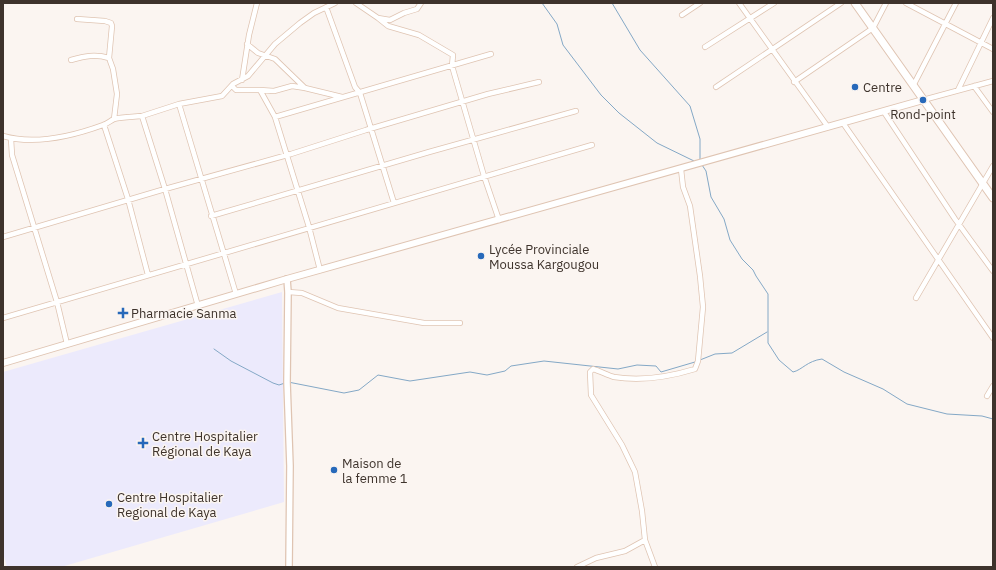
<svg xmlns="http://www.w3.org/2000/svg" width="996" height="570" viewBox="0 0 996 570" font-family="'IBM Plex Sans',sans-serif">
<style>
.medical{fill:#eceafc}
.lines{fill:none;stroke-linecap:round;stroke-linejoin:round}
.stream{stroke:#84a8c6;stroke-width:1}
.minor-casing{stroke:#dfc4b2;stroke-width:6}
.tertiary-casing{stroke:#dfc4b2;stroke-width:8}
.secondary-casing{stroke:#dfc4b2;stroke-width:8}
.primary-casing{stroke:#dfc4b2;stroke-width:9}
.minor{stroke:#fff;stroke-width:4.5}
.tertiary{stroke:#fff;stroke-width:5.5}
.secondary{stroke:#fff;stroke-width:6}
.primary{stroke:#fff;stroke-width:7}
.poi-dot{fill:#2769ba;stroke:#fbf5f1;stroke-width:1.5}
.labels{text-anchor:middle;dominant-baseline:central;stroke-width:3;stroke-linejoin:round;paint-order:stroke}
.poi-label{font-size:13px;fill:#3e332c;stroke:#fbf5f1;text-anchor:start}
</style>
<rect width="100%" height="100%" fill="#fbf5f1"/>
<!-- medical -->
<path class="medical" d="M282,292L284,502L61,567H7L3,553V372Z"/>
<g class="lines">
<!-- stream -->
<path class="stream" d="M542,3L557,24L563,45L601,95L619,113L657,143L694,161
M612,3L640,50L690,106L700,139V160
M702,165L706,171L711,197L724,219L730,240L742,259L753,270L756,276L768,294V343L779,360L793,372C802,370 807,361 822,359L844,372L883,389L907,404L947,414L982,416L993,419
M214,349L231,361L273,383L279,385L285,383
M700,360L715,354L732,353L767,332
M288,382L344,393L359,390L378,375L410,381L470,372L487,375L505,371L511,366L544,361L618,369L637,365L656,366L661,372L695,362"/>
<defs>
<path id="minor" d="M356,3L378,18L390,20L404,13L417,9L421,3
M739,3L828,127
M906,3L993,49
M326,7L355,87L360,93L394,203
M682,15L700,3
M378,18L388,26L419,35L453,55L452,66L484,176L499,220
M77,19L105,21L111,23L112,26L109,58L113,69L117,94L114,119
M247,44L258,53L275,59L305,88
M705,47L774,3
M71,60C85,56 95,54 109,58
M242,80L249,35L257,3
M794,82L873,28L886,3
M232,86L236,90H260L275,117L309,227L320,270
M913,86L956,3
M974,86L993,112
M716,87L841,3
M260,90L274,91L292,86L305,88L342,97
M958,90L993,18
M923,100L993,81
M179,104L236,294
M884,112L955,219L993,271
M275,117L491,54
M843,123L993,338
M104,125L128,199L148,275
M3,136C34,145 73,136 103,125C107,124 110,121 114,119C122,117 133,117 142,116
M11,139L12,155L57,302L67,344
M211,216L429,152L576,111
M3,237L165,189L291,154L366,130L488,94L539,82
M288,292L302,293L338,308L424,323H460
M916,298L993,166
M198,306L165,189L142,116L179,104L222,96L233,84L248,76L275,44L300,23L314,13L335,3
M3,318L592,145
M987,396L993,386
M577,567L596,558L625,551L645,540
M655,567L645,540L642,511L635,472L622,445L591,395L590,372L593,369C600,371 607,375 614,377C640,381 669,377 695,369L698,361L703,307L700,276L690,206L683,187L681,169"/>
<path id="tertiary" d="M287,279L288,292L287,382L290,466L289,567"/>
<path id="secondary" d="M3,363L287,279L923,100"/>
<path id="primary" d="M855,3L993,198"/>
</defs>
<!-- minor casing -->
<use href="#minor" class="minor-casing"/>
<!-- tertiary casing -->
<use href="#tertiary" class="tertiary-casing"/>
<!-- secondary casing -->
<use href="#secondary" class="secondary-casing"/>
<!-- primary casing -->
<use href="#primary" class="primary-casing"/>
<!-- minor -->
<use href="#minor" class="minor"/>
<!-- tertiary -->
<use href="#tertiary" class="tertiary"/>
<!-- secondary -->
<use href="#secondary" class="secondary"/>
<!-- primary -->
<use href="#primary" class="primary"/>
</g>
<!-- markers -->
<g class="poi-dot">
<circle cx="855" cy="87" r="4"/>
<circle cx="923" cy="100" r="4"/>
<circle cx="481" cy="256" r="4"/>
<path d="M121 307h4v4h4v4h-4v4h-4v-4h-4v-4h4z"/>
<path d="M141 437h4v4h4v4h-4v4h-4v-4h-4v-4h4z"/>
<circle cx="334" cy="470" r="4"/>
<circle cx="109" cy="504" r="4"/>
</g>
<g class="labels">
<!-- poi labels -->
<g class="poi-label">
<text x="863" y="87">Centre</text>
<text x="923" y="114" text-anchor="middle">Rond-point</text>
<text x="489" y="249">Lycée Provinciale<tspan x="489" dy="15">Moussa Kargougou</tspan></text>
<text x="131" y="313">Pharmacie Sanma</text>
<text x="152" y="436">Centre Hospitalier<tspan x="152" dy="15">Régional de Kaya</tspan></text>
<text x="342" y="463">Maison de<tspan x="342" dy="15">la femme 1</tspan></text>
<text x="117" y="497">Centre Hospitalier<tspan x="117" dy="15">Regional de Kaya</tspan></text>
</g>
</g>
<!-- border -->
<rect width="996" height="570" fill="none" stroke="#3e332c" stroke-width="8"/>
</svg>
